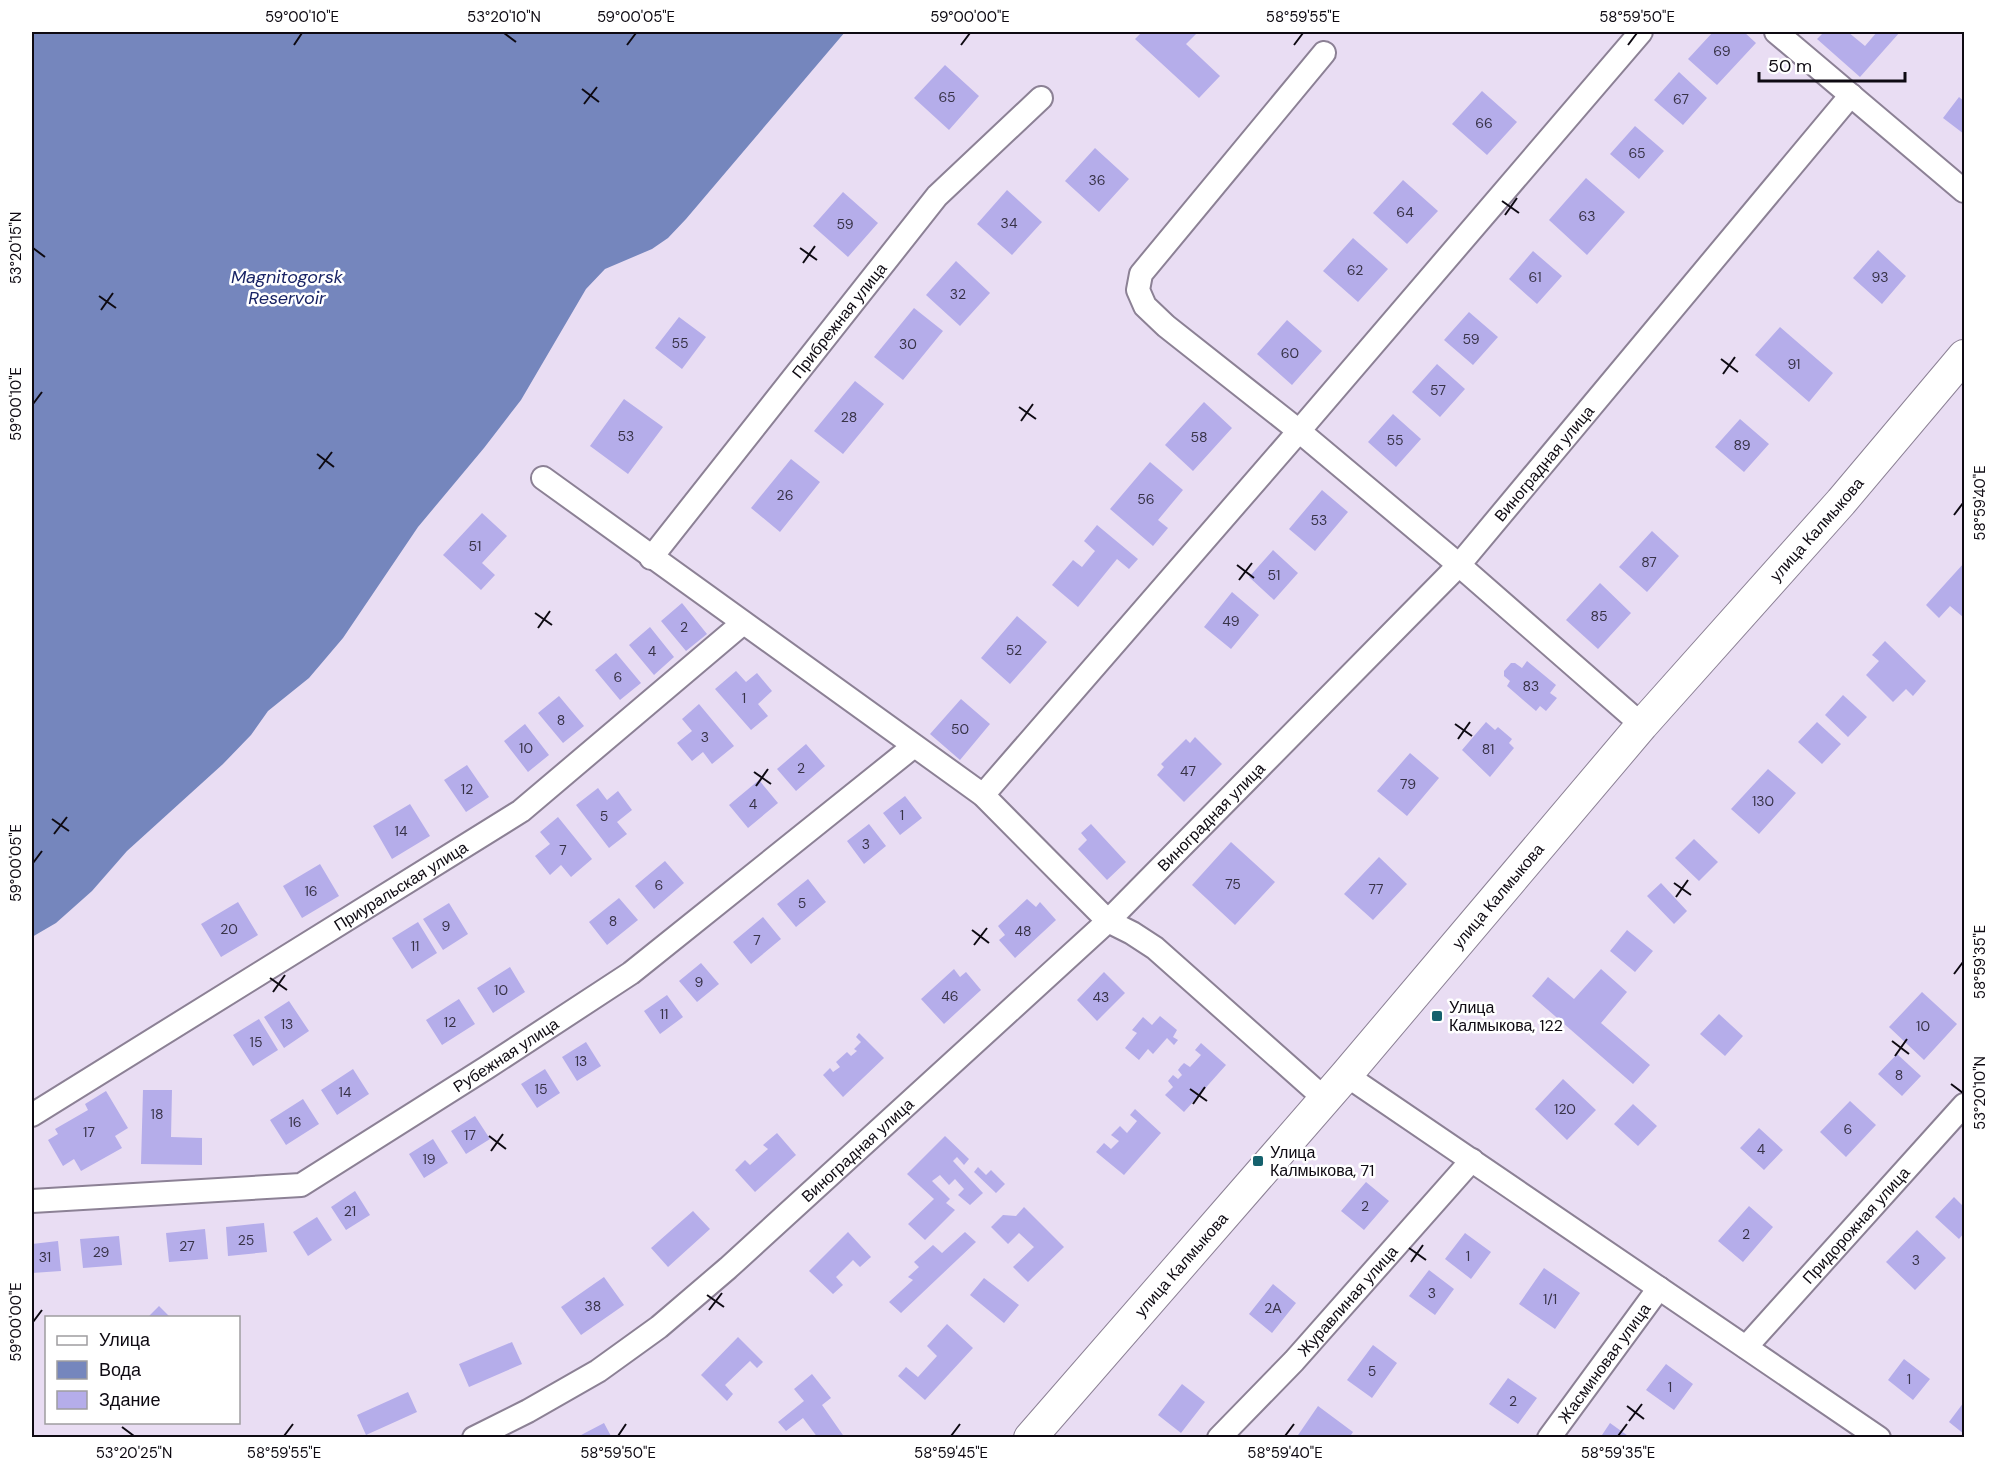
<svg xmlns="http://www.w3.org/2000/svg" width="1996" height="1469" viewBox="0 0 1996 1469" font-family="'DM Sans',sans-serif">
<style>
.water{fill:#7586bd}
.building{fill:#b5adea}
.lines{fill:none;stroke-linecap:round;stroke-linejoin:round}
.street-casing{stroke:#8c8195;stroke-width:26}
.secondary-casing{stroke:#8c8195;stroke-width:34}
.street{stroke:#fff;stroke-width:22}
.secondary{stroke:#fff;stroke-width:32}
.ticks{fill:none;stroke:#0e0a12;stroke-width:2}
.poi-dot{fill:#15616d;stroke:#fff;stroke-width:2}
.labels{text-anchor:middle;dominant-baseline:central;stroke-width:5;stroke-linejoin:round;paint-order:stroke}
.number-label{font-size:14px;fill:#383348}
.street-label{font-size:16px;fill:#0e0a12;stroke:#fff}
.poi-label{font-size:16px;fill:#0e0a12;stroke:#fff;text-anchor:start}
.water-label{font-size:18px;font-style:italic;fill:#192466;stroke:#fff}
.neatline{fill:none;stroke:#0e0a12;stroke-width:2}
.ticks-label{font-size:15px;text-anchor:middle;fill:#0e0a12}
</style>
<rect width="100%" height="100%" fill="#e9ddf3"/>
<!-- water -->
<path class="water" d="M32,32H845L686,219L668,238L652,249L605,269L586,289L521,400L484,448L418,527L343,638L309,678L268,711L251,735L223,764L127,851L92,891L56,923L32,937Z"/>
<!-- building -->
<path class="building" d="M1142,32H1198L1186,44L1220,76L1199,98L1135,39Z
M1713,32H1744L1756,43L1717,85L1688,59Z
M1824,32H1848L1865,46L1877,32H1900L1860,77L1817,39Z
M945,65L979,96L949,130L914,98Z
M1679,72L1707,98L1683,125L1654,100Z
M1482,91L1517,122L1487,155L1452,124Z
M1959,97L1964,101V134L1943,118Z
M1635,126L1664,151L1639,179L1610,154Z
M1095,148L1129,179L1099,212L1065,181Z
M1586,178L1625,212L1587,255L1549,220Z
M1403,180L1438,211L1407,244L1373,213Z
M1007,190L1042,222L1012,255L977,224Z
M843,192L878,223L848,257L813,226Z
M1353,238L1388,269L1358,302L1323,271Z
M1878,250L1906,276L1882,304L1853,278Z
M1533,251L1562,276L1537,304L1509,279Z
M956,261L990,293L960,326L926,295Z
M914,308L943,331L903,380L874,357Z
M1469,312L1498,337L1473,365L1444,340Z
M679,317L706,337L682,369L655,348Z
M1287,320L1322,351L1292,385L1257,354Z
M1780,327L1833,373L1809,402L1755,355Z
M1437,364L1465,389L1440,417L1412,392Z
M855,381L884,404L843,454L814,431Z
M624,399L663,427L628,474L590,446Z
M1204,402L1232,428L1193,471L1165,445Z
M1393,414L1421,439L1396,467L1368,442Z
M1740,419L1769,444L1744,472L1715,447Z
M791,459L820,482L780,532L751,508Z
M1150,462L1183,490L1158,520L1168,528L1153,546L1110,509Z
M1322,490L1348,512L1315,551L1289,529Z
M482,513L507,536L482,563L495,575L481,590L443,555Z
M1097,525L1138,559L1129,569L1117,559L1078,607L1052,585L1073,560L1082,567L1095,551L1084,541Z
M1652,531L1679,556L1647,592L1619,567Z
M1273,550L1298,573L1274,600L1249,577Z
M1964,563V616L1963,617L1950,606L1939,618L1926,605Z
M1600,583L1631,613L1598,649L1566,620Z
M1232,592L1259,615L1231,649L1204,627Z
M682,603L707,634L686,651L661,621Z
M1017,616L1047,642L1010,684L981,658Z
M650,627L674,657L654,675L629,645Z
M1885,641L1926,681L1913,696L1906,689L1893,702L1866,675L1879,661L1872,655Z
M616,653L641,683L620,700L595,670Z
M1527,661L1556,685L1550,693L1557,698L1546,711L1540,706L1536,711L1507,686L1510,681L1504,676V671L1511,663H1515L1522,668Z
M736,671L746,682L757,673L772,691L758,704L768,716L751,730L715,689Z
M1843,695L1867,717L1848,737L1825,715Z
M559,696L584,726L563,743L538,713Z
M961,699L990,724L960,760L930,734Z
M699,704L734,746L712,764L703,752L692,761L677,743L692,731L682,719Z
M1486,722L1495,730L1498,727L1512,739L1509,743L1514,748L1490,777L1462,750Z
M1817,722L1841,744L1822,764L1798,742Z
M525,724L549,755L528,772L504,741Z
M1195,737L1222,764L1184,802L1157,775L1164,767L1161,764L1186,739L1190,743Z
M806,744L825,766L796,791L777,769Z
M1410,753L1439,778L1407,816L1377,791Z
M467,765L489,797L466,812L444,780Z
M1768,769L1796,793L1759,834L1731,809Z
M759,780L778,803L748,828L729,805Z
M598,788L607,800L618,791L632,810L617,822L627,834L609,848L576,805Z
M905,796L922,818L900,835L883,813Z
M410,804L430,836L392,859L373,826Z
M558,817L592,859L571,877L561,865L550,875L535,856L550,844L540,832Z
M869,824L886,846L864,864L847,841Z
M1091,824L1126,862L1107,880L1078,849L1087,840L1081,833Z
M1694,839L1718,862L1699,881L1675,858Z
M1231,842L1275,882L1235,925L1192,885Z
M1379,857L1407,884L1373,920L1344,894Z
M665,861L684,883L654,909L635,886Z
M320,864L339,896L302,918L283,886Z
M808,879L826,902L796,927L777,904Z
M1661,883L1687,911L1674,924L1647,896Z
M619,898L638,920L607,945L589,922Z
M1027,899L1036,907L1040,902L1056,920L1015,958L999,940L1005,935L998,926Z
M238,902L258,935L221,957L201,924Z
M449,903L468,934L443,950L423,919Z
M763,917L781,939L751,964L733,942Z
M418,922L437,953L412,969L392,938Z
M1627,930L1653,951L1635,972L1610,951Z
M701,963L719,984L697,1002L679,981Z
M510,967L525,992L493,1013L477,988Z
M954,969L960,977L966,972L981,990L944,1024L921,999Z
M1601,969L1627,992L1601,1023L1650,1065L1633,1084L1532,996L1548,977L1574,999Z
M1104,972L1125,993L1097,1021L1077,1000Z
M1922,992L1957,1024L1924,1060L1889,1027Z
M667,995L683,1017L660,1034L644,1011Z
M459,999L475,1024L442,1045L426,1020Z
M289,1001L309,1031L284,1048L264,1017Z
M1719,1014L1743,1036L1725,1056L1700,1034Z
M1160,1016L1177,1030L1173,1037L1178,1040L1174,1045L1167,1038L1153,1054L1148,1049L1139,1060L1125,1048L1137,1033L1132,1030L1143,1017L1152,1025Z
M259,1019L278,1050L253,1066L233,1035Z
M859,1033L884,1058L843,1097L823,1075L830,1068L833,1072L840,1067L836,1062L847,1052L851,1056L857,1051L854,1049L861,1042L856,1037Z
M586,1042L601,1066L577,1081L562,1057Z
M1201,1043L1226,1065L1184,1112L1165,1095L1173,1087L1168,1081L1173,1075L1178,1079L1182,1075L1178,1070L1181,1066L1184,1063L1190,1067L1201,1055L1195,1050Z
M1897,1054L1921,1076L1902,1096L1878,1074Z
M353,1069L369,1094L337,1115L321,1090Z
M545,1069L560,1093L537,1108L521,1084Z
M1563,1079L1596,1110L1567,1140L1535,1109Z
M143,1090H172L171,1137L202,1138V1165L141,1164Z
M106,1091L128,1128L115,1136L122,1148L81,1171L74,1159L63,1166L48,1140L58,1134L55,1129L88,1110L85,1104Z
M303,1099L319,1124L286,1145L270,1120Z
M1850,1101L1876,1125L1846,1157L1820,1132Z
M1633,1104L1657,1126L1638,1146L1614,1124Z
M1135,1109L1161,1133L1124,1175L1096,1152L1104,1143L1111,1149L1119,1141L1111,1135L1120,1126L1127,1133L1137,1121L1130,1115Z
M475,1116L490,1139L466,1154L451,1131Z
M1759,1128L1783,1150L1764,1170L1740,1148Z
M777,1133L796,1155L755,1192L735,1170L745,1160L750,1165L768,1149L763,1145Z
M945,1136L969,1159L964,1165L957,1157L953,1161L983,1193L970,1205L958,1195L964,1189L955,1179L949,1185L940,1175L932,1181L950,1199L946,1203L955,1210L925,1240L908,1224L934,1199L907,1174Z
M433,1139L448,1163L424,1178L409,1154Z
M978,1167L986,1175L991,1170L1005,1184L996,1193L974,1172Z
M1366,1182L1389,1201L1364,1230L1341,1211Z
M355,1191L370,1215L346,1230L331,1207Z
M1954,1197L1964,1207V1233L1959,1239L1935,1217Z
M1749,1206L1773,1227L1743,1262L1718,1241Z
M1024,1207L1064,1247L1028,1282L1013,1267L1034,1247L1019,1233L1008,1244L991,1227L1003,1215L1016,1216Z
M693,1211L710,1229L668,1267L651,1248Z
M317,1217L332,1240L308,1256L293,1232Z
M264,1223L267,1252L228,1256L226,1227Z
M205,1229L208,1259L169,1262L166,1233Z
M1917,1230L1946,1258L1915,1290L1886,1262Z
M848,1232L871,1257L860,1267L853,1260L836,1277L843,1285L833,1294L809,1271Z
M965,1232L976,1242L901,1313L889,1302L913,1280L908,1277L919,1267L914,1262L933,1245L942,1253Z
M1465,1233L1491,1252L1471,1279L1445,1259Z
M119,1236L122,1265L83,1268L80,1239Z
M58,1241L61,1271L32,1273V1244Z
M1544,1268L1580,1293L1555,1329L1519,1304Z
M1429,1270L1454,1289L1435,1315L1409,1296Z
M604,1277L624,1305L581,1335L561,1307Z
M984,1278L1019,1305L1004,1323L970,1295Z
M1273,1284L1296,1303L1272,1333L1249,1314Z
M159,1306L171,1318H147Z
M947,1324L973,1348L925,1400L898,1376L906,1367L918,1377L937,1356L927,1346Z
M738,1337L763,1362L757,1368L750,1361L725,1385L733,1394L727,1401L701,1375Z
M512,1342L522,1364L469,1387L459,1364Z
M1373,1345L1397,1363L1372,1398L1347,1380Z
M1904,1359L1930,1379L1913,1400L1888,1380Z
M1666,1364L1693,1384L1674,1410L1646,1390Z
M812,1374L831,1398L822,1405L845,1438H818L803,1418L786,1431L778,1422L804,1401L794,1389Z
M1508,1378L1537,1398L1518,1424L1489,1404Z
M1182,1384L1205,1402L1181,1433L1158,1415Z
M408,1392L417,1412L366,1435L357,1415Z
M1964,1402V1434L1949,1422Z
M1318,1406L1353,1432L1349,1438H1296Z
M604,1423L612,1438H576L583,1434Z
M1610,1423L1631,1438H1600Z"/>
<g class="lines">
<defs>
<g id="street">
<path d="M1776,32L1964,191"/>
<path d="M1324,53L1141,274L1138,290L1145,306L1166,326L1299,431L1459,565L1642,725"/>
<path d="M543,478L983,795L1108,921L1132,933L1155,948L1325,1099"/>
<path id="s1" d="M651,558L937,196L1041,98"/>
<path d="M983,795L1299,431L1641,32"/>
<path d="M1346,1075L1879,1438"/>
<path id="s2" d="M32,1115L521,811L743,623"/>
<path id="s3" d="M32,1201L301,1185L486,1068L631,973L914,746"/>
<path id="s4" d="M1746,1347L1964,1105"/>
<path id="s5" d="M474,1438L528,1411L598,1371L659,1327L728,1268L1108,921L1459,565L1851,95"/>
<path id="s6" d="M1219,1438L1294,1361L1472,1160"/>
<path id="s7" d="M1549,1438L1659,1288"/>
</g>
<g id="secondary">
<path id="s8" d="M1030,1438L1346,1075L1642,725L1841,502L1964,356"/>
</g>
</defs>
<!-- street casing -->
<use href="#street" class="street-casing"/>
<!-- secondary casing -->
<use href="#secondary" class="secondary-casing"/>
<!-- street -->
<use href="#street" class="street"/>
<!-- secondary -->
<use href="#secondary" class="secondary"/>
</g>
<!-- ticks -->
<path class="ticks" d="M504,33L516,42M294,45L302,33M627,45L636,33M961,45L970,33M1294,45L1303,33M1628,45L1637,33M582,89L599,102M584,104L597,87M1502,201L1519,213M1505,215L1517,198M33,248L45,257M800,248L817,260M803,263L815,246M99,296L116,308M101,310L113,293M1721,359L1738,372M1723,374L1735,357M33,404L42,392M1019,407L1036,419M1021,421L1033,404M317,454L334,467M319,469L332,452M1954,515L1963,503M1237,565L1254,578M1239,580L1252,563M535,613L552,625M538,628L550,611M1455,724L1472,736M1458,739L1470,722M754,772L771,784M756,786L768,769M52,819L69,831M54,834L67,817M33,863L42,851M1674,883L1691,895M1676,897L1688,880M972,930L989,943M974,945L987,928M1954,974L1963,962M270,978L287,990M273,992L285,975M1892,1041L1909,1054M1895,1056L1907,1039M1951,1084L1963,1093M1190,1089L1207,1101M1193,1104L1205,1087M489,1136L506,1149M491,1151L503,1134M1409,1248L1426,1260M1411,1262L1423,1245M707,1295L724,1307M709,1310L722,1293M33,1322L42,1310M1627,1406L1644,1419M1629,1421L1642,1404M122,1427L134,1436M284,1436L293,1424M618,1436L626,1424M951,1436L960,1424M1285,1436L1294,1424M1618,1436L1627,1424"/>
<!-- markers -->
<g class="poi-dot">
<rect x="1431" y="1010" width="12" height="12" rx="3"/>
<rect x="1252" y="1155" width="12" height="12" rx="3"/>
</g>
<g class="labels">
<!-- number labels -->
<g class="number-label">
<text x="1722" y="51">69</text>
<text x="947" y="97">65</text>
<text x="1681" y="99">67</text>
<text x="1484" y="123">66</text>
<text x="1637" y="153">65</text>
<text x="1097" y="180">36</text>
<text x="1405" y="212">64</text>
<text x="1587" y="216">63</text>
<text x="1009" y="223">34</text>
<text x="845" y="224">59</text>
<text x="1355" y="270">62</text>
<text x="1535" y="277">61</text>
<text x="1880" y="277">93</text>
<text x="958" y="294">32</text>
<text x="1471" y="339">59</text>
<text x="680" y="343">55</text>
<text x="908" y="344">30</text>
<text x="1290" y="353">60</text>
<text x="1794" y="364">91</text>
<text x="1438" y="390">57</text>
<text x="849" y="417">28</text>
<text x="626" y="436">53</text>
<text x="1199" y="437">58</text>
<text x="1395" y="440">55</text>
<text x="1742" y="445">89</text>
<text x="785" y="495">26</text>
<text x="1146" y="499">56</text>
<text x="1319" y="520">53</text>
<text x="475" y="546">51</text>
<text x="1649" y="562">87</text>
<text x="1274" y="575">51</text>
<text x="1599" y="616">85</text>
<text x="1231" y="621">49</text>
<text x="684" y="627">2</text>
<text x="1014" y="650">52</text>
<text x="652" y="651">4</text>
<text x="618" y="677">6</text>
<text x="1531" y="686">83</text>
<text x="744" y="698">1</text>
<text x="561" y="720">8</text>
<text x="960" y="729">50</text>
<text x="705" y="737">3</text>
<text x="526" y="748">10</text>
<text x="1488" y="749">81</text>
<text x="801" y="768">2</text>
<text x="1188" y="771">47</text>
<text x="1408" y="784">79</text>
<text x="467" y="789">12</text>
<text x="1763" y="801">130</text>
<text x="753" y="804">4</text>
<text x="902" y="815">1</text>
<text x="604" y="816">5</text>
<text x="401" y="831">14</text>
<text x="866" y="844">3</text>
<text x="563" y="850">7</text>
<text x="1233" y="884">75</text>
<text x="659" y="885">6</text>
<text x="1376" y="889">77</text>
<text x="311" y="891">16</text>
<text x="802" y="903">5</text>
<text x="613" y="921">8</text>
<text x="446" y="926">9</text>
<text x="229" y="929">20</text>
<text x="1023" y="931">48</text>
<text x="757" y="940">7</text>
<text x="415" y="946">11</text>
<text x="699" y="982">9</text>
<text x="501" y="990">10</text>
<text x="950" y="996">46</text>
<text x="1101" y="997">43</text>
<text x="664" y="1014">11</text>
<text x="450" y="1022">12</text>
<text x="287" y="1024">13</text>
<text x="1923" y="1026">10</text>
<text x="256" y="1042">15</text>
<text x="581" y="1061">13</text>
<text x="1899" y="1075">8</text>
<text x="541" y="1089">15</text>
<text x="345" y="1092">14</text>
<text x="1565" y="1109">120</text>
<text x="157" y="1114">18</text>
<text x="295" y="1122">16</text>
<text x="1848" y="1129">6</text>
<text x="89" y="1132">17</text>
<text x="470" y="1135">17</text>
<text x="1761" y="1149">4</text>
<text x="429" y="1159">19</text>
<text x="1365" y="1206">2</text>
<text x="350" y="1211">21</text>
<text x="1746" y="1234">2</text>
<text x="246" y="1240">25</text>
<text x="187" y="1246">27</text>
<text x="101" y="1252">29</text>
<text x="1468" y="1256">1</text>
<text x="45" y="1257">31</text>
<text x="1916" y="1260">3</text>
<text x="1432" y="1293">3</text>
<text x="1550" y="1299">1/1</text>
<text x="593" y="1306">38</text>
<text x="1273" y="1308">2А</text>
<text x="1372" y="1371">5</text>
<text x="1909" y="1379">1</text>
<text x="1670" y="1387">1</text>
<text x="1513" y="1401">2</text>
</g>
<!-- street labels -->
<g class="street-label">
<text stroke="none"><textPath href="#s1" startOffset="303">Прибрежная улица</textPath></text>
<text stroke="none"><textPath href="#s5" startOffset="1454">Виноградная улица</textPath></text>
<text stroke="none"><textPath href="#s8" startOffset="1202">улица Калмыкова</textPath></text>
<text stroke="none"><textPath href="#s5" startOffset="968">Виноградная улица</textPath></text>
<text stroke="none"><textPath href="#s2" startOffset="434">Приуральская улица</textPath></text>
<text stroke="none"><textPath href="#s8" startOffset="716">улица Калмыкова</textPath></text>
<text stroke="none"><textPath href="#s3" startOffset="512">Рубежная улица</textPath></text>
<text stroke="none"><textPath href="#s5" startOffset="482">Виноградная улица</textPath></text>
<text stroke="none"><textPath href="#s4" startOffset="164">Придорожная улица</textPath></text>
<text stroke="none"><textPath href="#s8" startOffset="230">улица Калмыкова</textPath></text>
<text stroke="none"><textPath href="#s6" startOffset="188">Журавлиная улица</textPath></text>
<text stroke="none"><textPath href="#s7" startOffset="93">Жасминовая улица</textPath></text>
</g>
<!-- poi labels -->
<g class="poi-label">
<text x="1449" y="1007">Улица<tspan x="1449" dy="18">Калмыкова, 122</tspan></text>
<text x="1270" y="1152">Улица<tspan x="1270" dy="18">Калмыкова, 71</tspan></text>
</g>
<!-- water labels -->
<g class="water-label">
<text x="287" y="277">Magnitogorsk<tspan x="287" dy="21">Reservoir</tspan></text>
</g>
</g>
<!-- border -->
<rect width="1996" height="1469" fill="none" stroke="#ffffff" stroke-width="66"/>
<!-- legend -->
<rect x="45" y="1316" width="195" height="108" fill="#ffffff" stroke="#9f9da0" stroke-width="1.5"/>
<rect x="57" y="1336" width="30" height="9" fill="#ffffff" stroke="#9f9da0" stroke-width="1.5"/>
<text x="99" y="1346" font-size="18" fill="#0e0a12">Улица</text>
<rect x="57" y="1361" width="30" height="18" fill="#7586bd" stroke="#9f9da0" stroke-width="1.5"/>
<text x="99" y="1376" font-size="18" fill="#0e0a12">Вода</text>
<rect x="57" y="1391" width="30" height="18" fill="#b5adea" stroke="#9f9da0" stroke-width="1.5"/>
<text x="99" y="1406" font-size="18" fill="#0e0a12">Здание</text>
<!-- scale -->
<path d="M1759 72v9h146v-9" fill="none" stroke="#0e0a12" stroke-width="3"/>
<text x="1768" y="72" font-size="18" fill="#0e0a12" stroke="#ffffff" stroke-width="4.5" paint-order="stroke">50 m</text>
<rect x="33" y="33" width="1930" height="1403" class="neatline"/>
<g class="ticks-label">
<text x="302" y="22">59°00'10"E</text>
<text x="504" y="22">53°20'10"N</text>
<text x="636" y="22">59°00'05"E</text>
<text x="970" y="22">59°00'00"E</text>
<text x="1303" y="22">58°59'55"E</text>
<text x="1637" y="22">58°59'50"E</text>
<text transform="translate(16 248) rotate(-90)" y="5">53°20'15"N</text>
<text transform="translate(16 404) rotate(-90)" y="5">59°00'10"E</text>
<text transform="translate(1980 503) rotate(-90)" y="5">58°59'40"E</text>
<text transform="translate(16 863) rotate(-90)" y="5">59°00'05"E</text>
<text transform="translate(1980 962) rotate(-90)" y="5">58°59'35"E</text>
<text transform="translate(1980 1093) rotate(-90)" y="5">53°20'10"N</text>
<text transform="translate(16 1322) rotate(-90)" y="5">59°00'00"E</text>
<text x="134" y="1458">53°20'25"N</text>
<text x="284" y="1458">58°59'55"E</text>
<text x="618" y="1458">58°59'50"E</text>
<text x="951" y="1458">58°59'45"E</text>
<text x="1285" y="1458">58°59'40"E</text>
<text x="1618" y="1458">58°59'35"E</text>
</g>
</svg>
